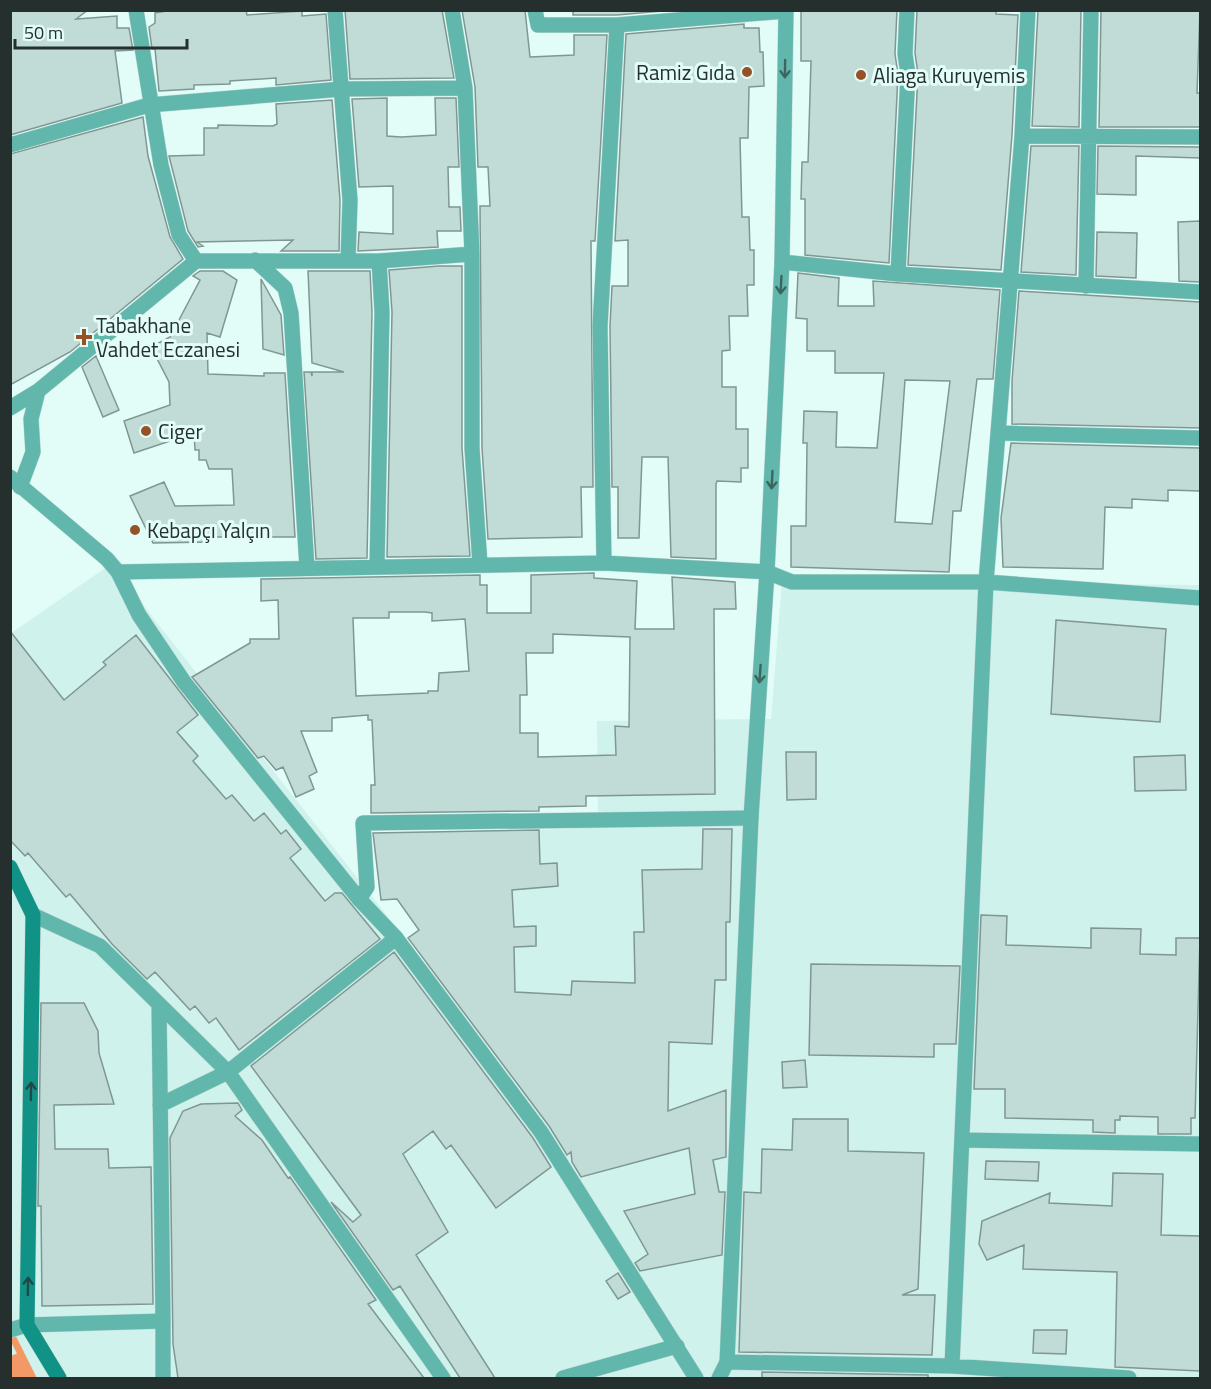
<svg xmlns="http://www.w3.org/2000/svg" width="1211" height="1389" viewBox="0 0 1211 1389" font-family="'Titillium Web',sans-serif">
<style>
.built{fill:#cff2ec}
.water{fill:#f39965}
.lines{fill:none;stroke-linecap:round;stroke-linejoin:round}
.stream{stroke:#f39965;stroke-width:7}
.building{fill:#c1dbd7;stroke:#7f9793;stroke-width:1.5;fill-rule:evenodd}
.minor-casing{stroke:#c0d8d4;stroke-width:16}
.tertiary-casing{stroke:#c0d8d4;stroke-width:16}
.secondary-casing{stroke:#c0d8d4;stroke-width:16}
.minor{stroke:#62b7ac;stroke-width:15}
.tertiary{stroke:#62b7ac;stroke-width:15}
.secondary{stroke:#119286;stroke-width:15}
.oneway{stroke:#3d6560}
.oneway2{stroke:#204844}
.poi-dot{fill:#965126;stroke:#e2fdf8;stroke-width:2}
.labels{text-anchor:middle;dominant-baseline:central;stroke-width:6;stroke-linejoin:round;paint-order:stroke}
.poi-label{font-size:21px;fill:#252f2e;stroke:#e2fdf8;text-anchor:start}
</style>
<rect width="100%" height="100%" fill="#e2fdf8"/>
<!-- built -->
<path class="built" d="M111,564L425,964L470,931V833L598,827L597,721L771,719L782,581L1200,585V1378H11L10,634Z"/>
<!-- water -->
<path class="water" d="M18,1353L30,1378H11V1356Z"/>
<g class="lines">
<!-- stream -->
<path class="stream" d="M10,1332L33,1378"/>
</g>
<!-- building -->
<path class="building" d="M10,10H88L76,19L117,16V28H129L133,50L115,51L122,103L10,135Z
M173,10H246L247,15L302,11V16L326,14L331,80L276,85V78L230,81V84L194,85V89L159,91L155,49H152L149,27L155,23V13Z
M345,10H442L454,78L350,79Z
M462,10H525L530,57L574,55V35H607L595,241H591L593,487H581L582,537L488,539L482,448L480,206H490L488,167H478L475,87Z
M573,10H674L617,15H573Z
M801,10H897L895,54L898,74L889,263L805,255V199H801L802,162H808L811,61H801Z
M917,10H996V14L1018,15L1012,135L1001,270L908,265L918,74L915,53Z
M1038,10H1081L1079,127L1032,126Z
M1101,10H1200L1197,93H1200V127H1099Z
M744,24V28H759L760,52H763L764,86L749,87L748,138H740L742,217H749L750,250H754V285H747L748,316H729L730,350L722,351V387H736V429H748V468H741V482L717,481L716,484V559L671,557L668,457H642L639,538H618V487H612L610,326L612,286H628V240L615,241L626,34Z
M387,98V136L401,137L436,135L435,98H456L459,167H448L449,207H460L461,231H437L438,247L358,251L359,232L393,234V186L359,187L352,99Z
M332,100L340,200L339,251H281L293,240L197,242L203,246L198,247L188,231L169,156L204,155V128H218V125L273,126L277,124L276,104Z
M143,117L148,156L170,237L183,259L70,352L10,385V154Z
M1031,146H1079L1076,275L1021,272Z
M1098,146L1200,147V158L1136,156V195L1097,194Z
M1200,221V282L1179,281L1178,222Z
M1097,232L1137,233L1136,278L1096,276Z
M439,266H462V448L470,556L387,557L392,312L389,270Z
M200,271H223L237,280L220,337L207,333L208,374L264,376V373H285L295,537H210V542L153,543L130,496L164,482L175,506L234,505L232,469H209L206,460H199V450H195L194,433L134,453L124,421L170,405L169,382L151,347L170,337L200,280L193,276Z
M308,271H370L372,312L367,558L316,559L304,372H311L312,376V372H344L312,363Z
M798,273L839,278L838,306H874L873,281L1000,290L993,379H977L961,511H953L949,572L791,567V526H806L807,443H803L804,411L837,412L836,447L877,448L884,373H835V351H807V319L796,318ZM905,380L950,381L932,524L895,522Z
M261,279L281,315L284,355L263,349Z
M1019,291L1200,302V428L1012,424V381Z
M96,356L119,410L103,417L82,367Z
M1011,443L1200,448V491L1168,490V501L1132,499V508L1105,507L1103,569L1003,567L1001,518Z
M594,573V578L637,581L635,629H674L672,577L735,582L736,609H714L715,794L586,796V806L539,807V811L371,813V785H375L372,720H368V715L332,718V731H301L317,772L309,776L314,789L296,797L283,767L276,770L264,756L258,758L192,677L250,643V639H279L278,600L261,601V579L480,575V585H487V613H531V575ZM389,612H425L432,613V621L465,619L469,671L439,673L438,691H428V693L356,696L353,618H389ZM553,634L630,637L629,727L615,726L616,755L538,757V733H520V695H527L526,653H553Z
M1056,620L1166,629L1160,722L1051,714Z
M10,631L64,700L106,665L103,662L136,635L198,715L177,732L198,756L193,761L226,799L232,795L254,821L264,813L281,834L286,830L301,849L290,858L325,901L335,893H342L380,939L239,1050L216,1018L209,1023L195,1006L190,1010L155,972L147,979L112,944L70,894L66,897L28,853L25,856L10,840Z
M786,752H816V799L787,800Z
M1185,755L1186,790L1135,791L1134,757Z
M703,829H732L730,922H726V980H715L712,1044L669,1042L668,1111L726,1090V1157L713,1160L719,1192H725L722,1255L640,1271L635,1263L648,1254L624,1211L695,1194L689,1148L581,1177L572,1162L571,1152L567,1155L549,1126L408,938L419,930L397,899L381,900L373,833L539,830L540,864L557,863L558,886L512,890L514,927L536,926V946L514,947L515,992L571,995L572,981L635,983L634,932H644L642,870L702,869Z
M981,915L1007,916L1006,945L1091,948V928L1141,929L1140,954L1176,955V938H1200L1195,1118H1191V1134H1158V1117L1120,1116V1120H1115V1133L1093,1132V1120L1005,1118V1089H974Z
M394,952L533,1138L551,1167L496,1208L451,1145L446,1149L433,1131L403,1154L448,1232L416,1255L495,1378H460L400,1286L393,1290L331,1202L353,1222L361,1215L251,1066Z
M811,964L960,966L956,1044H934V1057L809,1055Z
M41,1003H84L98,1031L99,1053L114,1104L54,1105L55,1149H108L109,1168L151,1167L153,1304L42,1306L41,1206H38Z
M805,1060L807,1087L783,1088L782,1062Z
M238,1103L242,1110L235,1116L262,1140L288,1178L290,1177L376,1300L368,1304L424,1378H178L173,1344L170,1138L183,1111L201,1104Z
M793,1119H848V1151L924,1153L918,1289L902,1295H935L932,1355L739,1352L744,1192L761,1193L762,1149L792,1150Z
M986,1161L1039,1162L1038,1181L985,1179Z
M1113,1173L1163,1174L1161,1235L1200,1236V1371L1115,1367L1117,1272L1023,1269L1024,1245L987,1260L979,1244L982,1221L1050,1193L1049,1203L1112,1206Z
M618,1273L630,1292L618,1299L606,1281Z
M1034,1330H1067L1066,1354L1033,1353Z
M762,1372L928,1375V1378H762Z"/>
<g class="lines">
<defs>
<path id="minor" d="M136,10L161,165L179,235L196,261
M335,10L350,200L348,261
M452,10L465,88L472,254V448L480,564
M535,10L538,25H617L786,11
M1022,136L1200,137
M10,145L149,105L342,89L465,88
M255,260L285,288L291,313L307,568
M782,262L898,274L1200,292
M898,274L908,74L905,54L907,10
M1086,286L1091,10
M10,408L38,391
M999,433L1200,438
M20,487L33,452L31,419L38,391L196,261H379L472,254
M604,563L600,326L617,25
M377,567L382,312L379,261
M118,572L604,563L767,572L792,582H986L1200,598
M359,899L367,887L363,823L751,818
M33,915L100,946L228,1072L443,1378
M160,1105L228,1072L396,938
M962,1140L1200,1144
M163,1321V1378
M10,1330L27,1325L163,1321L159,1005
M727,1362L952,1366L1129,1378
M952,1366L986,582L1022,136L1028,10
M563,1378L677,1346"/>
<path id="tertiary" d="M10,477L107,559L118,572L139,615L184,682L359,899L396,938L541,1132L696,1378
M719,1378L727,1362L751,818L767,572L782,262L786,10"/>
<path id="secondary" d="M10,867L33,915L27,1325L59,1378"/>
</defs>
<!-- minor casing -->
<use href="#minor" class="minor-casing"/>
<!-- tertiary casing -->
<use href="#tertiary" class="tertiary-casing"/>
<!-- secondary casing -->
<use href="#secondary" class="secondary-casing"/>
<!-- minor -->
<use href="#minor" class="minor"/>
<!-- tertiary -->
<use href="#tertiary" class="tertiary"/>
<!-- secondary -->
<use href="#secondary" class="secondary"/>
</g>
<!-- one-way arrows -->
<defs><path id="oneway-shaft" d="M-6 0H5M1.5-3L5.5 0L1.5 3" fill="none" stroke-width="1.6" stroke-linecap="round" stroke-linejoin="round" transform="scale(1.5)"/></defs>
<g class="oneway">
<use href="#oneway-shaft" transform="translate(785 69) rotate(91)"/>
<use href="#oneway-shaft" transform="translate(781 285) rotate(93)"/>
<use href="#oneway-shaft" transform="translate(772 480) rotate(93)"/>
<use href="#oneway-shaft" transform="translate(760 674) rotate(94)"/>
</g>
<g class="oneway2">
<use href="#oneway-shaft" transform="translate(31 1091) rotate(-89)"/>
<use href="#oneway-shaft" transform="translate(28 1286) rotate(-89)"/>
</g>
<!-- markers -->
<g class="poi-dot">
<circle cx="747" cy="72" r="6"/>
<circle cx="861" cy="75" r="6"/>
<path d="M81 328h6v6h6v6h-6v6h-6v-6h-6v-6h6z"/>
<circle cx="146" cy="431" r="6"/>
<circle cx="135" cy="530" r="6"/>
</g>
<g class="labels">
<!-- poi labels -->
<g class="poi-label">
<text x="735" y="72" text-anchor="end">Ramiz Gıda</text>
<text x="873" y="75">Aliaga Kuruyemis</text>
<text x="96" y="325">Tabakhane<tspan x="96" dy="24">Vahdet Eczanesi</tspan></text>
<text x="158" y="431">Ciger</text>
<text x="147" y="530">Kebapçı Yalçın</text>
</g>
</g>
<!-- border -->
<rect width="1211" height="1389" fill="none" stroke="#252f2e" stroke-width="24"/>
<!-- scale -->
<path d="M15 39v9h172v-9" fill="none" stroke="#252f2e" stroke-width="3"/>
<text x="24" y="39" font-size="18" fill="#252f2e" stroke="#e2fdf8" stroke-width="4.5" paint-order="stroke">50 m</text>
</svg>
